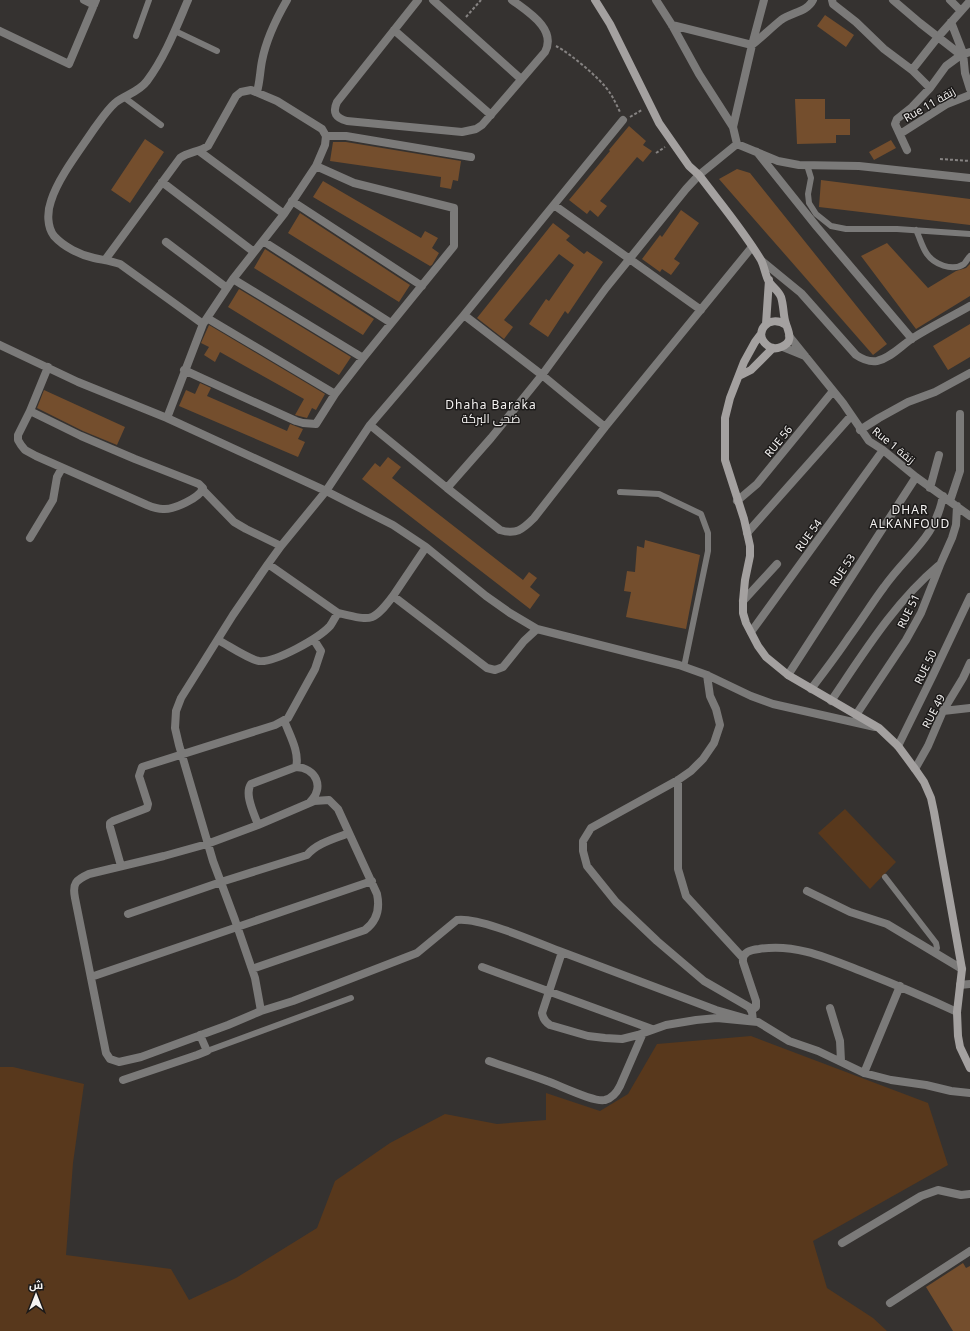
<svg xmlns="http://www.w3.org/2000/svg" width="970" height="1331" font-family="'Noto Sans',Cairo,sans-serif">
	<rect width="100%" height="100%" fill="#353230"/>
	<path fill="#58381c" d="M845 809 896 862 870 889 818 833Z
		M751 1036 928 1103 948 1165 813 1241 827 1288 873 1318 887 1331H0V1067H13L84 1084 73 1163 66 1255 171 1269 189 1300 236 1278 317 1228 335 1181 390 1143 445 1114 497 1124 546 1120V1093L600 1111 628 1094 657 1044Z"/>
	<path fill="#744e2d" d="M825 15 854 35 846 47 817 26Z
		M795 99H825V119H850V135H836V143L797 144Z
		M629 126 646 141 643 145 652 151 643 162 637 157 600 201 607 206 598 217 590 210 587 214 569 200 610 151 609 150Z
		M145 139 164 152 130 203 111 190Z
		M891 140 896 148 874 160 869 152Z
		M333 142H346L461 161 458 181 453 180 451 189 440 187 441 177 330 161Z
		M737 169 750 173 887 344 873 355 719 179Z
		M821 180 970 199V225L819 207Z
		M323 181 421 238 425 231 438 238 432 248 439 253 432 265 430 266 313 197Z
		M681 210 699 223 674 259 680 263 671 275 662 269 660 272 642 259 660 235 662 237Z
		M300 213 410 285 399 302 288 233Z
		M553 223 570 236 566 240 584 254 587 251 603 262 568 314 565 311 548 337 529 324 546 299 549 301 574 265 559 254 504 320 513 327 504 339 477 318Z
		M887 243 928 288 956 271 966 268 970 264V296L916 329 861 256Z
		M265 249 374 319 363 335 254 268Z
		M239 289 351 357 339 375 228 307Z
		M970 324V357L948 370 933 346Z
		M209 325 325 394 316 410 312 408 307 418 295 415 304 399 220 352 215 362 204 355 209 347 201 343Z
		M200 383 211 388 207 396 287 431 290 424 303 429 298 439 305 442 298 457 179 406 186 390 195 394Z
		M44 390 125 427 117 445 83 431 37 408Z
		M388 457 401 467 392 478 523 580 529 572 537 578 530 587 540 595 530 609 362 479 375 463 380 467Z
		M645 540 700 555 686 629 626 617 631 592 624 591 627 571 635 572 637 546 644 548Z
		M963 1263 966 1268 970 1266V1331H953L926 1287Z"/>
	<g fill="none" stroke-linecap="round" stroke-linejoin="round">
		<path stroke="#868382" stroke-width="2" stroke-dasharray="3 2" stroke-linecap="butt" d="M466 17 481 0
			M556 46C571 54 601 79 610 93 614 99 617 106 620 112
			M630 117 642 110
			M656 153 665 147
			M940 159 970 161"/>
		<path stroke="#7b7a79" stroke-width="6" d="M175 31 217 51
			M136 36 149 0
			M125 98 161 125
			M807 165 811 178 808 194 809 203 816 214 831 226 846 229H897L970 234
			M916 230C920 238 922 247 927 254 934 264 952 272 964 264 966 262 968 258 970 256
			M620 492 659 494 701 514 708 533V551L684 667
			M885 877 936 943 937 948 935 953
			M207 1051 351 998"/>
		<path stroke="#7b7a79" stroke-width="8" d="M84 0 94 5
			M188 0C176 28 165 57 147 81 139 92 125 95 115 103 107 110 100 121 94 129 80 150 58 178 51 201 47 212 47 227 54 236 64 247 80 255 94 258 103 260 111 261 120 264L203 324
			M418 0 337 102C332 113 336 118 347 121L462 132 476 129 482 125 545 52C557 29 528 12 512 0
			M433 0 521 79
			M656 0 672 25 699 74 733 127 737 144
			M832 0 833 4 856 22 884 49 912 70 930 88
			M893 0 920 23 961 55
			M950 0 961 11
			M951 22 963 53 965 73 970 89
			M672 25 752 45C762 37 771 28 781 20 792 12 807 12 813 0
			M394 30 491 115
			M0 31 69 64 96 0
			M912 70 938 37 970 1
			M257 92C260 81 260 71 262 61 266 40 276 19 287 0
			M733 127 752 45 764 0
			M900 134 947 104 970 95
			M326 136H346L471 157
			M907 150 895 124 897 119 912 107 930 88 946 66 961 55 970 52
			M199 151 284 214
			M757 152 817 227 912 339
			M162 182 254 252
			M292 201 422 286
			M554 205 701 310
			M263 241 391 323
			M166 242 227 288
			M105 260 180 158C188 152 199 152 208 146L236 96 241 92 251 90 277 101 322 129 326 136 325 145 316 166 284 214 233 279 203 324 167 418
			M762 261 801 293 856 355C862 359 870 362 877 361 891 358 902 345 913 338 932 326 951 317 970 306
			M233 279 363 358
			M464 315 542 375 605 427
			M207 318 335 394
			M789 336 843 403 869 441 883 450 916 477 970 516
			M0 345 78 382 167 418 326 491 393 525 426 547 486 596 510 613 537 629 679 665 707 675 751 696 773 704 875 727
			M783 347 805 356
			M184 370 296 421 303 423 316 424 335 394 363 358 454 246V208L354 183 316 166
			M30 411 81 436 135 459 199 484 203 488C200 498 173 510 163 509 157 509 152 507 147 505L36 456 25 450 21 445 18 440V435L30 411 48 367
			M370 425 447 488 491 438 542 375 606 288 686 189 699 175 737 144 778 161 799 165 859 166 970 178
			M860 430 879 418 908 402 935 392 970 373
			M447 488 500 530C516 535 522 530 534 518L605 427 752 247
			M930 488 939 455
			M203 490 234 522 246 529 281 546
			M737 501 757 484 833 391
			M950 501 960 471V414
			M747 533 851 416
			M30 538 53 500 57 477 62 468
			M268 564 338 613
			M393 596 426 547
			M743 601 777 564
			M751 632 883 450
			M218 640C228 645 248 659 259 661 275 663 319 638 330 626 333 622 335 617 338 613 371 620 372 624 393 596L487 668 495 670 503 667 524 641 537 629
			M707 675 710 696 716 709 720 725 714 743 703 759 691 771 678 780 591 828 583 841V851L587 866 616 902 657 941 704 981 749 1007 752 1012 753 1021
			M788 675 916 477
			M811 689C824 672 837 655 849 637 861 621 872 603 884 587 908 553 935 539 943 496
			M831 701C863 654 894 603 938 566
			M943 711 970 708
			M856 715 906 640 921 613 940 565 952 538 956 525 957 506
			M898 746 933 675 970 597
			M296 767C316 768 325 787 310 802
			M915 769 928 746 943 711 963 678 970 663
			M678 780V869L686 896 743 958
			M258 825C254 813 244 794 251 784L296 767C300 752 289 734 284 720
			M121 866 110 827V823L113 821 147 808 148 804 139 776 142 767 275 725 288 718 315 669 321 651 314 640
			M807 891 850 912 887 924 962 969
			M128 914 221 882 307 855C317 843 334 839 349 833
			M482 967 652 1029
			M252 969 365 930C377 921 380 908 377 894L338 809 329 800 314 801 258 825 207 844 164 856 89 874C76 880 72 883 75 898L106 1053 110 1059 119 1062 141 1057 228 1025 261 1011 255 978 235 920 213 861 179 745 175 728 176 711 181 698 233 615 268 564 281 546 326 491 370 425 464 315 623 120
			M91 977 372 881
			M960 985 970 984
			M830 1008 840 1041 841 1061
			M752 1010 756 1007V1001L743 962C742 952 750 950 759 949 795 943 828 958 861 971 894 984 925 997 957 1012
			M261 1011 293 1001 417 953 457 920C480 917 538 943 562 952
			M758 1022 716 1010 562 952 542 1013C543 1019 545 1022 550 1025L588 1036 605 1038 622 1039 638 1035 666 1025 696 1020 717 1018 758 1022 789 1041 818 1051 864 1073 891 1080 926 1085 951 1091 970 1093
			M489 1061C509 1068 528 1074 547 1081 559 1085 595 1103 605 1100 613 1098 617 1092 620 1086L643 1033
			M864 1073 900 986
			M123 1080 197 1055 207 1051 200 1035
			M842 1243 921 1196 938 1190 961 1195 970 1194
			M890 1303 970 1251"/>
		<path stroke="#a4a1a0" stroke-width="8" d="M595 0 610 24 659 123 689 166 699 175C720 203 743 230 761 260 764 266 765 273 768 280 771 286 778 290 781 297 784 306 783 316 786 324 789 333 794 342 781 347 776 349 771 349 767 345 752 333 769 313 786 325
			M766 324 769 280
			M761 334 755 342 744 362 730 398 725 418V460L744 519 750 546V556L745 580 743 601V613L746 623 758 646 766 657 788 675 879 728 898 746 915 769 924 782 931 798 934 812 962 969 957 1012 958 1036 960 1047 970 1068
			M739 376 751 370 773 348"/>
	</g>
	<g text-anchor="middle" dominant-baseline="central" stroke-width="3" stroke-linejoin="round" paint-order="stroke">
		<g font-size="11" fill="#f5f3f2" stroke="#1c1a19">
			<text transform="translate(929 104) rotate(-30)">Rue 11 زنقة</text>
			<text transform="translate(778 441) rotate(-51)">RUE 56</text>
			<text transform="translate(894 445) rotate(39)">Rue 1 زنقة</text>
			<text transform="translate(808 535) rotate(-54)">RUE 54</text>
			<text transform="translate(842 570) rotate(-57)">RUE 53</text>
			<text transform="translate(908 611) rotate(-64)">RUE 51</text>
			<text transform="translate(925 667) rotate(-64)">RUE 50</text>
			<text transform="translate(933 711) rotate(-63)">RUE 49</text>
		</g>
		<g font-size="12" letter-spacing="1" fill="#f5f3f2" stroke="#1c1a19">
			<text x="491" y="404">Dhaha Baraka<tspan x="491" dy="14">ضحى البركة</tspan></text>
			<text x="910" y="509">DHAR<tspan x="910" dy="14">ALKANFOUD</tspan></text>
		</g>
	</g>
	<g transform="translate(36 1295)" stroke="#1c1a19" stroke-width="3" paint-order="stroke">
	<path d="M0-3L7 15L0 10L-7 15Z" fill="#f5f3f2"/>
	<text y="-6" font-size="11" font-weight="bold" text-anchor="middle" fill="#f5f3f2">ش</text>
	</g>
</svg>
